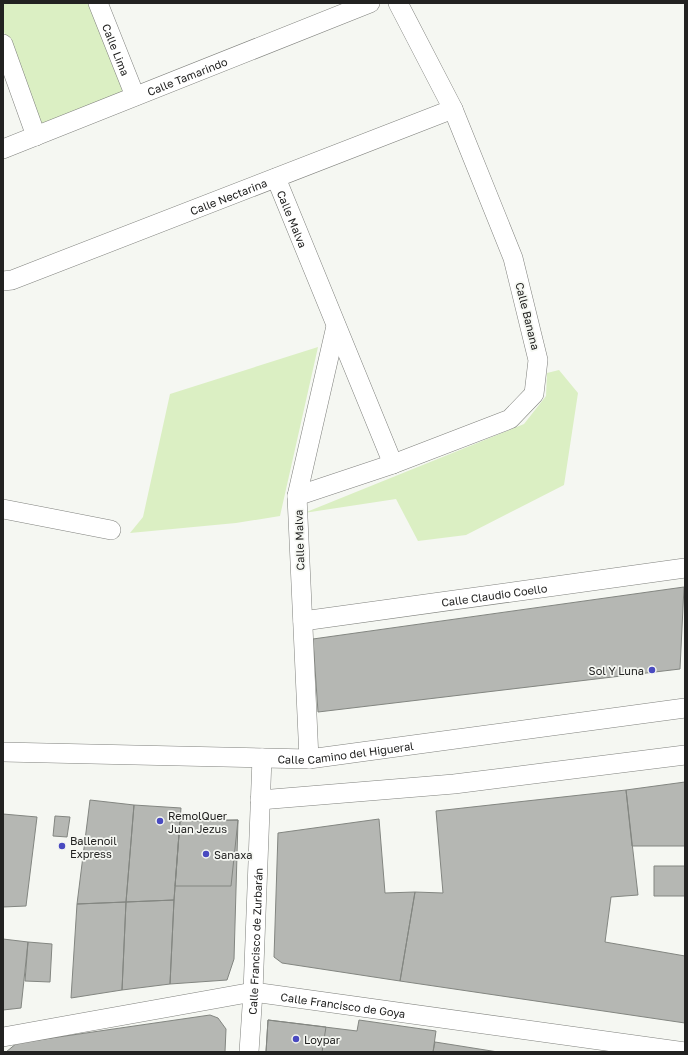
<svg xmlns="http://www.w3.org/2000/svg" width="688" height="1055" font-family="'Golos Text',sans-serif">
	<rect width="100%" height="100%" fill="#f5f7f2"/>
	<path fill="#dbefc3" d="M3 3H92L129 94 39 128 3 29Z
		M318 347 280 516 236 523 130 533 143 517 170 394Z
		M559 370 578 393 564 485 466 535 418 541 396 499 304 513 524 424 546 396 547 373Z"/>
	<path fill="#b5b7b3" stroke="#838681" d="M684 587 680 669 318 712 313 639Z
		M685 782V846H632L626 790Z
		M626 790 638 895 611 897 605 942 685 956V1023L400 981 415 892 443 893 436 811Z
		M90 800 134 805 126 902 77 904Z
		M134 805 181 808 174 900 126 902Z
		M3 814 37 817 26 906 3 907Z
		M55 816 70 817 67 837 53 836Z
		M379 819 385 893 415 892 400 981 282 963 274 957 278 833Z
		M238 820 234 959 227 980 170 984 174 900 180 821Z
		M238 820 231 886H175L180 821Z
		M654 866H685V896H654Z
		M174 900 170 984 122 990 126 902Z
		M126 902 122 990 71 998 77 904Z
		M3 939 28 942 21 1008 3 1010Z
		M28 942 52 944 50 982 25 981Z
		M210 1015 218 1018 226 1029 225 1052H6L17 1043Z
		M268 1020 357 1031 359 1020 436 1031 433 1052H266Z
		M268 1020 326 1027 322 1052H266Z
		M435 1042 498 1052H433Z"/>
	<g fill="none" stroke-linecap="round" stroke-linejoin="round">
		<defs>
			<g id="minor">
				<path id="s1" d="M98 3 135 96"/>
				<path d="M3 44 36 136"/>
				<path id="s2" d="M3 149 370 3"/>
				<path id="s3" d="M276 178 393 464"/>
				<path id="s4" d="M3 281 12 280 453 109"/>
				<path d="M297 496 393 464 510 419 534 394 538 360 513 258 453 109 398 3"/>
				<path d="M3 509 111 530"/>
				<path id="s5" d="M303 621 685 568"/>
				<path id="s6" d="M3 752 309 759 685 708"/>
				<path d="M309 759 297 496 336 326"/>
				<path d="M260 800 454 784 685 755"/>
				<path id="s7" d="M3 1037 253 992 685 1052"/>
				<path id="s8" d="M249 1052 253 992 262 758"/>
			</g>
		</defs>
		<use href="#minor" stroke="#80827e" stroke-width="20"/>
		<use href="#minor" stroke="#fff" stroke-width="19"/>
	</g>
	<g fill="#494ac0" stroke="#f5f7f2" stroke-width="1.5">
		<circle cx="652" cy="670" r="4"/>
		<circle cx="160" cy="821" r="4"/>
		<circle cx="62" cy="846" r="4"/>
		<circle cx="206" cy="854" r="4"/>
		<circle cx="296" cy="1039" r="4"/>
	</g>
	<g text-anchor="middle" dominant-baseline="central" stroke-width="3.5" stroke-linejoin="round" paint-order="stroke">
		<g font-size="11" fill="#222221" stroke="#f5f7f2">
			<text stroke="none"><textPath href="#s1" startOffset="50">Calle Lima</textPath></text>
			<text stroke="none"><textPath href="#s2" startOffset="198">Calle Tamarindo</textPath></text>
			<text stroke="none"><textPath href="#s4" startOffset="241">Calle Nectarina</textPath></text>
			<text stroke="none"><textPath href="#s3" startOffset="44">Calle Malva</textPath></text>
			<text transform="translate(528 316) rotate(76)">Calle Banana</text>
			<text transform="translate(299 540) rotate(-92)">Calle Malva</text>
			<text stroke="none"><textPath href="#s5" startOffset="193">Calle Claudio Coello</textPath></text>
			<text stroke="none"><textPath href="#s6" startOffset="343">Calle Camino del Higueral</textPath></text>
			<text stroke="none"><textPath href="#s8" startOffset="111">Calle Francisco de Zurbarán</textPath></text>
			<text stroke="none"><textPath href="#s7" startOffset="345">Calle Francisco de Goya</textPath></text>
		</g>
		<g font-size="11" fill="#222221" stroke="#f5f7f2" text-anchor="start">
			<text x="644" y="670" text-anchor="end">Sol Y Luna</text>
			<text x="168" y="815">RemolQuer<tspan x="168" dy="13">Juan Jezus</tspan></text>
			<text x="70" y="840">Ballenoil<tspan x="70" dy="13">Express</tspan></text>
			<text x="214" y="854">Sanaxa</text>
			<text x="304" y="1039">Loypar</text>
		</g>
	</g>
	<rect width="688" height="1055" fill="none" stroke="#222221" stroke-width="8"/>
</svg>
